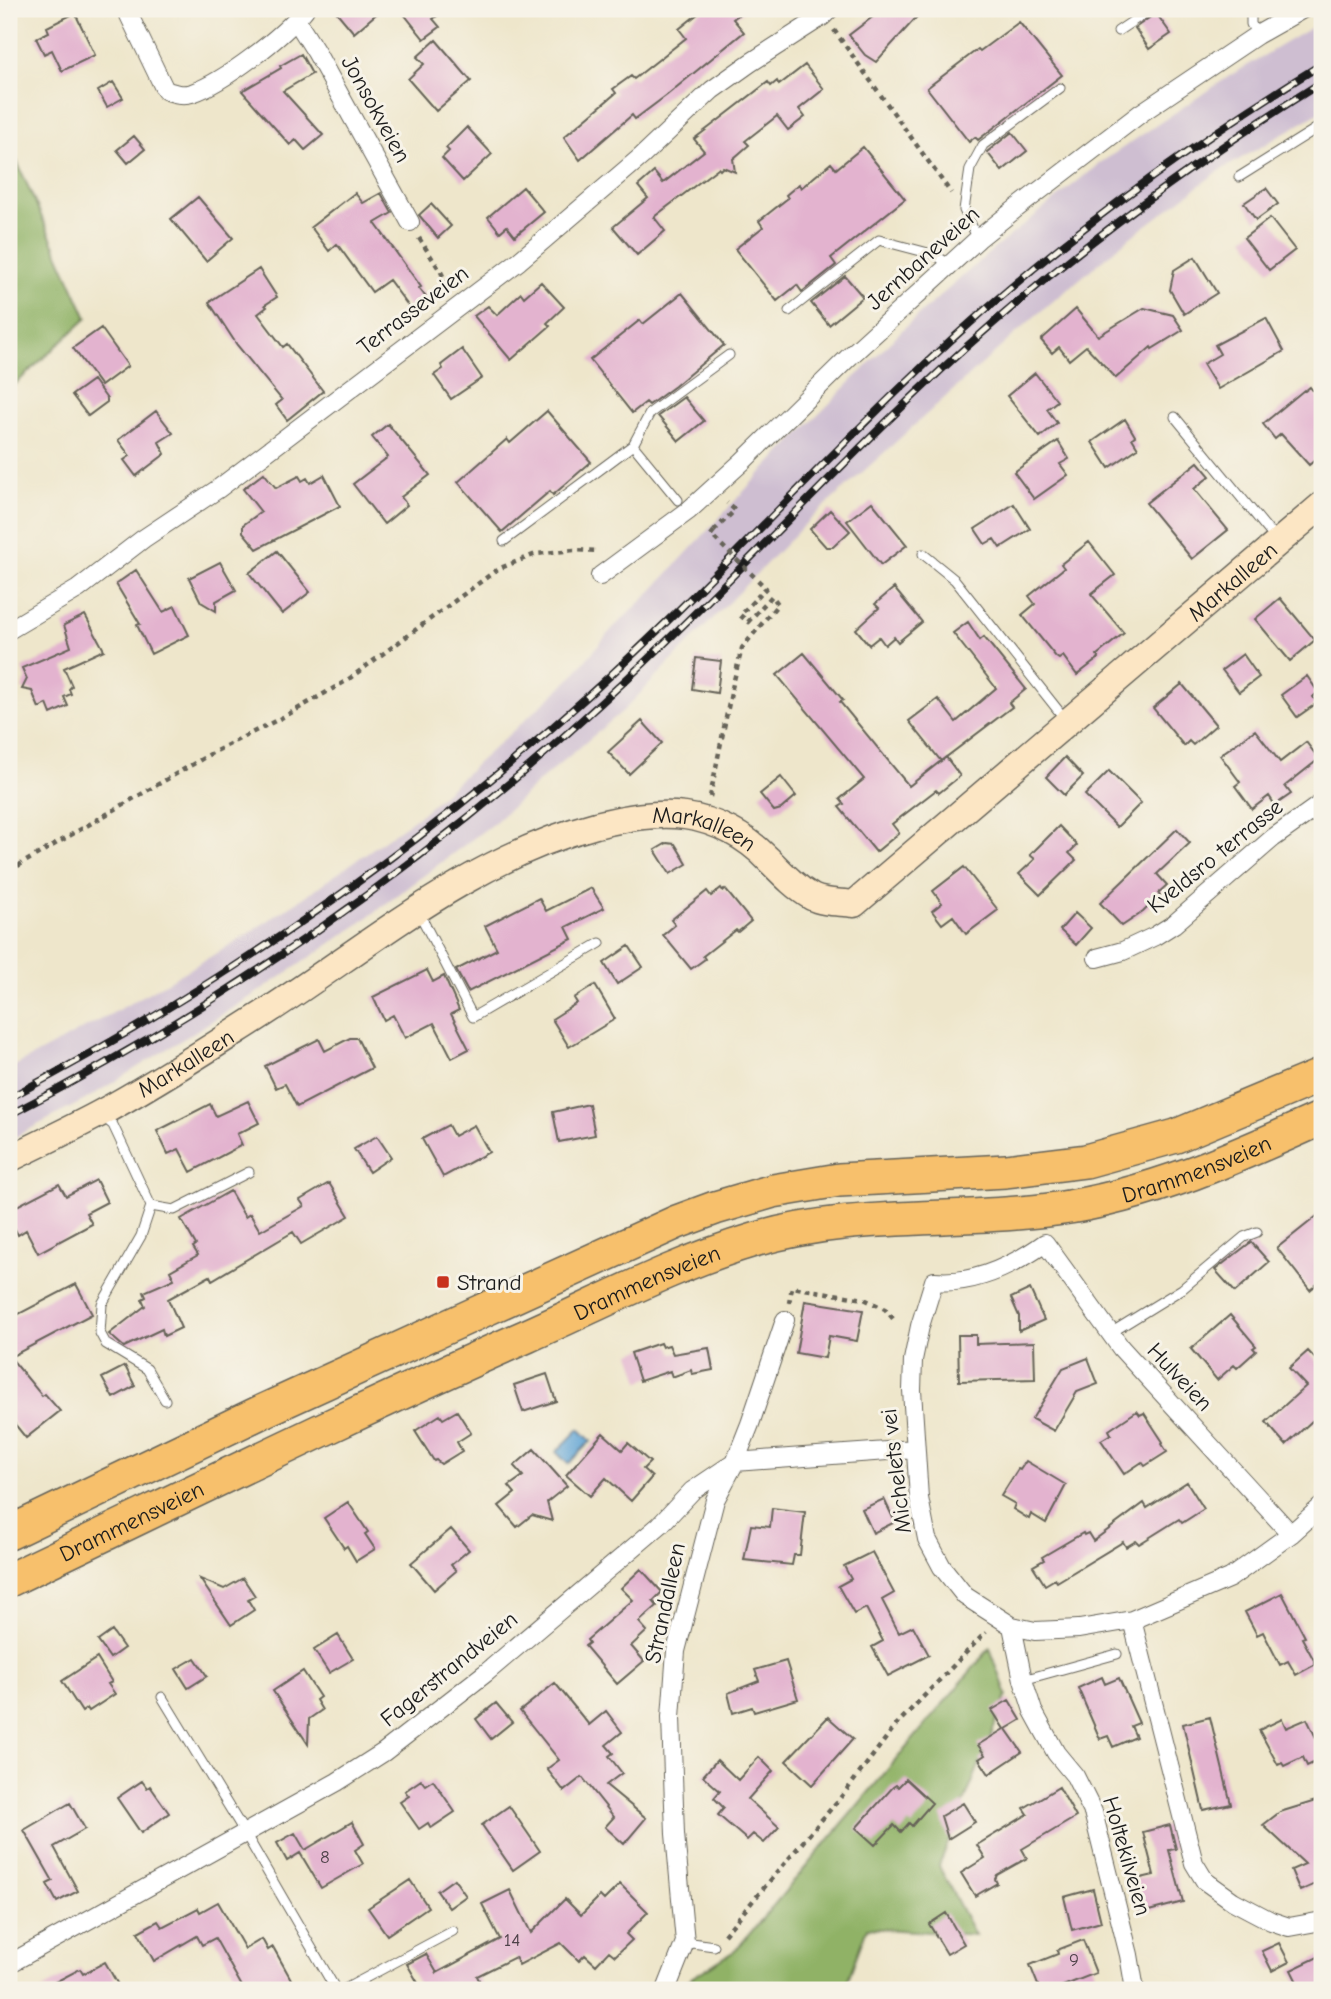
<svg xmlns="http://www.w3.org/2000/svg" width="1331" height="1999" font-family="'Comic Neue',sans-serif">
	<rect width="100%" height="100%" fill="#f7f3e8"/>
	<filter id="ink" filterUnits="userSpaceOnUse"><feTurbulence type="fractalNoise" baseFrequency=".0143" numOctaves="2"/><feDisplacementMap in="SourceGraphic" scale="14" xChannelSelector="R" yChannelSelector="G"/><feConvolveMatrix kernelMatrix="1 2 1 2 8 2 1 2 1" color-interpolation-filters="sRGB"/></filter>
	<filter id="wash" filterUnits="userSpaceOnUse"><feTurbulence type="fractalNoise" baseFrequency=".00686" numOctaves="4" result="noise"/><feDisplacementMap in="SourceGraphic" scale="28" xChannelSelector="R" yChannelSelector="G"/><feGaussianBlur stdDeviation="1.57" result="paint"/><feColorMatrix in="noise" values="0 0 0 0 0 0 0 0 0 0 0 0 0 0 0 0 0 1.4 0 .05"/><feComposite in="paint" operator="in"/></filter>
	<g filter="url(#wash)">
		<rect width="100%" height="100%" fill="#eee6cb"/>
		<path fill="#cebed1" d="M1322 21V111L1216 173 1128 239 1034 317 803 526 624 710 542 779 495 822 355 927 263 989 85 1100 9 1140V1069L122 1008 229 946 303 898 420 815 569 680 613 628 648 595 757 477 904 328 989 253 1100 163 1228 77Z"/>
		<path fill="#90b266" stroke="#566741" stroke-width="2" d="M9 144 87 318 9 390Z
			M990 1648 1007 1695 939 1866 975 1935 867 1928 844 1990H672L736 1950Z"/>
		<path fill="#60a4d5" stroke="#3e6078" stroke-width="2" d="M579 1429 591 1441 568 1464 556 1452Z"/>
		<g id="blocks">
			<path fill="#e3b3cf" d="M334 9H382L354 33Z
				M400 9H446L433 19 440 27 424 39Z
				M704 9H746L733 19 744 32 667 95 635 119 632 115 580 160 564 137 616 93 613 89 631 76 634 79 686 38 679 29Z
				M883 9H924L876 62 865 55 849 35Z
				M75 13 95 55 62 71 52 50 44 54 36 38 49 32 47 27Z
				M1156 13 1171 34 1149 49 1135 28Z
				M1019 22 1062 75 978 140 975 137 969 142 927 88 978 49 980 51Z
				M436 40 471 81 436 111 408 79 424 64 417 57Z
				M301 54 312 74 283 91 323 135 305 150 296 140 290 145 242 91 281 68 280 66Z
				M805 65 824 89 799 109 805 117 788 130 777 116 745 141 749 145 733 159 735 172 723 167 720 170 718 168 654 217 665 231 637 255 613 227 648 198 638 186 654 172 663 183 704 151 694 139 711 126 768 82 771 86 777 81 779 85Z
				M113 82 123 98 107 107 98 91Z
				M467 127 492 154 463 181 442 158 449 151 446 148Z
				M1012 132 1027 151 1002 171 987 152Z
				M134 136 145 149 128 163 117 150Z
				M863 147 905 199 831 258 836 265 802 292 797 285 777 301 735 249 763 227 759 221 788 198 786 195 799 184 801 188 831 163 836 169Z
				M523 187 544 212 515 236 507 226 500 232 488 217Z
				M1266 188 1278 204 1256 220 1244 203Z
				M355 193 363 203 381 193 392 213 375 223 421 287 419 288 431 304 415 315 389 280 372 292 337 244 329 251 311 227Z
				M198 197 233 238 206 261 171 219Z
				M431 204 451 226 438 238 419 215Z
				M1270 218 1295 250 1269 270 1244 238Z
				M1195 257 1217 293 1184 314 1170 290 1174 270Z
				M259 269 277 297 265 305 267 307 258 314 283 347 287 344 323 391 287 420 276 405 282 400 237 345 209 302Z
				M845 276 863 297 829 325 811 303Z
				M541 282 564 307 547 323 550 326 511 360 474 316 488 306 497 315 521 293 524 297Z
				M682 293 724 345 675 386 649 405 646 402 632 413 590 360 640 320 643 324Z
				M1144 308 1173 315 1183 330 1152 349 1151 347 1116 378 1086 346 1069 360 1059 347 1052 353 1041 340 1076 309 1098 336Z
				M1266 318 1284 351 1218 389 1203 364 1220 354 1215 345Z
				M101 328 128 366 101 386 73 348Z
				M462 349 482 378 451 399 434 375 443 369 441 365Z
				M1035 373 1057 401 1047 409 1057 423 1040 437 1007 396Z
				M93 380 107 399V402L88 416 72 395Z
				M1310 387 1322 402V454L1309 465 1281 434 1275 439 1263 424 1304 390 1305 391Z
				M684 397 704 421 679 441 658 416Z
				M156 411 173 433 159 442 165 454 136 476 124 460 130 456 118 440Z
				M547 411 591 462 553 495 550 491 502 532 458 482 507 439 510 443Z
				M1125 419 1135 436 1132 438 1138 448 1109 468 1092 442Z
				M388 424 430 475 401 497 407 505 384 524 353 484 388 457 372 437Z
				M1058 441 1069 459 1060 464 1068 475 1034 499 1014 472Z
				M1198 462 1210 476 1194 489 1228 530 1192 559 1146 503Z
				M264 473 276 488 299 476 302 481 307 478 310 483 324 475 340 506 257 549 243 532V525L261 512 243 489Z
				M872 502 907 545 881 565 847 521Z
				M1014 504 1030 529 1000 548 994 539 985 544 975 529Z
				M830 510 850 531 833 547H826L810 529Z
				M1089 542 1115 575 1091 594 1124 633 1097 655 1099 658 1077 675 1063 656 1059 659 1056 657 1022 615 1035 604 1029 596 1064 568 1061 564Z
				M277 551 310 592 282 614 249 573Z
				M220 562 236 590 216 601V611L201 602 189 578Z
				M136 570 163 612 175 606 189 635 151 654 137 625 140 624 116 584Z
				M894 588 922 622 898 642 894 637 885 645 879 637 869 645 856 629 879 608 875 604Z
				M1280 598 1315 640 1290 661 1255 619Z
				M85 615 104 650 64 668 72 686 69 689 71 694 64 697 68 706 51 714 47 704 39 708 32 691 22 689 27 679 22 668 71 647 64 625Z
				M968 622 980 640 984 637 1026 689 1009 703 1012 707 941 761 909 721 938 699 956 722 996 688 953 633Z
				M804 653 843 700 840 702 909 786 946 757 960 776 939 793 936 790 892 824 899 833 876 852 839 807 844 804 840 799 864 779 777 675Z
				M1243 654 1259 677 1239 692 1222 670Z
				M696 658 721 661 717 693 692 689Z
				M1307 676 1318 692 1313 697 1317 703 1297 717 1281 695Z
				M1182 684 1216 725 1193 745 1189 741 1184 746 1153 708Z
				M642 721 662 743 629 774 608 752Z
				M1255 730 1280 762 1306 742 1319 759 1285 786 1291 794 1275 805 1269 796 1252 809 1235 786 1240 782 1220 755Z
				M1065 757 1083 776 1064 795 1046 777Z
				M1109 771 1141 803 1117 827 1085 795Z
				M781 777 796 796 781 809 774 811 760 794Z
				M1059 826 1077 845 1069 853 1076 860 1040 895 1019 874 1035 859 1030 855Z
				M1177 829 1190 843 1157 874 1167 885 1158 893 1160 895 1143 912 1122 926 1100 903Z
				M667 843 675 844 687 864 670 874 655 850Z
				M964 867 998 910 966 934 953 916 942 924 932 911 942 903 933 891Z
				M591 888 604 908 566 927 572 939 468 992 456 970 497 949 485 926 539 898 546 911Z
				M721 888 723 891 725 889 751 921 738 932 736 930 703 956 705 959 691 969 663 935 675 925 671 920 707 891 711 896Z
				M1075 913 1091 928 1076 945 1060 930Z
				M629 946 643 967 617 984 604 963Z
				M427 970 433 982 444 976 459 1010 451 1014 469 1049 452 1058 434 1023 405 1038 393 1015 384 1020 373 997Z
				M595 985 615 1019 569 1047 552 1019 577 1003 574 998Z
				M350 1038H357L372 1068 297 1107 285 1084 276 1088 265 1066 319 1039 325 1051Z
				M248 1101 259 1123 237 1134 242 1145 191 1172 179 1149 168 1154 157 1131 210 1104 216 1116Z
				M589 1104 595 1135 559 1142 553 1112Z
				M448 1125 454 1136 474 1125 489 1152 443 1177 422 1139Z
				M377 1136 391 1157 369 1172 354 1149Z
				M96 1180 107 1202 86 1213 92 1224 38 1253 26 1230 18 1235 9 1218V1210L59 1184 66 1196Z
				M329 1183 349 1216 301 1244 293 1232 212 1280 210 1276 168 1299 181 1328 164 1336 162 1329 124 1347 109 1334 145 1306 142 1299 146 1297 144 1292 174 1279 170 1271 198 1255 193 1247 196 1245 181 1219 230 1191 245 1217 250 1214 260 1231 304 1206 300 1200Z
				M1322 1212V1280L1310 1290 1277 1248Z
				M1251 1242 1269 1262 1235 1292 1215 1270Z
				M76 1284 92 1314 10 1357 42 1396 45 1394 60 1411 26 1438 9 1417V1319Z
				M1030 1289 1044 1320 1019 1331V1316L1011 1298Z
				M805 1301 863 1310 857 1341 829 1336 825 1358 796 1353Z
				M1230 1315 1256 1346 1253 1348 1256 1351 1237 1368 1234 1365 1217 1380 1191 1349Z
				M958 1335H976V1344L1034 1342 1035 1379 959 1381Z
				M660 1343 662 1347 669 1345 673 1354 709 1348 713 1370 692 1374 691 1370 672 1377 670 1371 640 1381 631 1353Z
				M1308 1351 1322 1366V1431L1312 1421 1286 1445 1266 1422 1306 1386 1289 1368Z
				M1088 1358 1098 1384 1077 1392 1054 1431 1032 1419 1063 1368Z
				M125 1366 135 1386 113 1398 102 1378Z
				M547 1374 556 1401 523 1412 514 1385Z
				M457 1411 471 1433 457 1442 462 1451 441 1464 436 1460 434 1461 415 1431 440 1415 443 1419Z
				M1137 1411 1140 1415 1144 1413 1163 1442 1162 1444 1167 1452 1145 1466 1142 1462 1124 1474 1101 1440 1111 1434 1109 1430Z
				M603 1433 622 1450 628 1443 650 1462 643 1469 652 1477 631 1501 606 1478 590 1496 566 1475Z
				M534 1449 567 1486 547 1502 552 1521 532 1515 517 1527 499 1506 515 1493 509 1486 523 1476 514 1466Z
				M1026 1461 1066 1485 1046 1523 1031 1514 1029 1519 1013 1509 1015 1504 1001 1496 1018 1469 1020 1470Z
				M1187 1482 1204 1509 1182 1523 1179 1519 1139 1544 1136 1541 1126 1547 1123 1542 1057 1582 1055 1579 1045 1585 1033 1566 1044 1560 1042 1557 1083 1533 1084 1535 1088 1533 1093 1541 1144 1503 1147 1508Z
				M884 1499 895 1522 873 1533 862 1509Z
				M348 1502 368 1532 365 1534 375 1549 356 1561 347 1546 344 1548 324 1518Z
				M772 1508 805 1512 800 1555H794L792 1565 744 1560 751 1525 770 1527Z
				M451 1529 469 1550 451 1565 456 1571 434 1590 411 1563Z
				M872 1552 894 1593 882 1600 899 1633 913 1626 929 1655 888 1676 872 1647 883 1641 866 1608 854 1614 838 1586 851 1579 844 1566Z
				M641 1569 662 1592 653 1601 657 1606 639 1622 647 1631 631 1646 644 1661 617 1684 585 1646 589 1643 587 1640 633 1600 621 1588Z
				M243 1578 255 1596 248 1600 254 1610 231 1625 200 1579 224 1589Z
				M1282 1593 1305 1637 1302 1638 1316 1664 1296 1675 1288 1661 1280 1665 1263 1632 1257 1635 1245 1612Z
				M112 1631 124 1648 110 1658 98 1641Z
				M338 1635 353 1659 329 1673 314 1650Z
				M97 1658 112 1682 108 1684 115 1694 89 1711 87 1708 82 1712 62 1681Z
				M195 1658 207 1676 188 1688 176 1669Z
				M786 1661 798 1699 754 1712 752 1707 733 1713 728 1693 759 1681 755 1670Z
				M303 1671 320 1697 316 1700 322 1710 309 1719 308 1744 273 1691Z
				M1102 1677 1105 1684 1119 1678 1139 1723 1131 1726 1136 1737 1113 1747 1108 1736 1100 1739 1078 1688Z
				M555 1683 589 1725 606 1711 622 1732 606 1745 613 1753 609 1756 622 1773 606 1785 646 1818 624 1844 605 1827 614 1817 582 1777 564 1791 547 1769 559 1760 520 1711Z
				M1009 1700 1021 1720 1006 1729 1022 1752 989 1774 979 1759 985 1755 978 1745 1004 1729 992 1710Z
				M496 1703 512 1722 491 1739 476 1719Z
				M828 1717 853 1739 812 1785 786 1761Z
				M1210 1717 1231 1804 1203 1810 1183 1724Z
				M1282 1719 1286 1728 1307 1719 1322 1750V1759L1307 1766 1303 1757 1284 1766 1282 1763 1278 1765 1259 1730Z
				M759 1757 773 1771 748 1799 779 1827 764 1843 753 1834 747 1840 718 1815 724 1808 714 1798 720 1791 703 1776 717 1760 738 1780Z
				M906 1779 932 1803 912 1826 909 1823 901 1832 894 1825 875 1845 856 1828 893 1787 896 1785 898 1787Z
				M421 1780 425 1785 433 1780 455 1812 431 1828 428 1823 419 1829 400 1802 409 1796 405 1791Z
				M142 1781 147 1788 150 1786 169 1813 141 1833 117 1798Z
				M1059 1787 1076 1817 1022 1849 1027 1858 997 1875 995 1879 997 1883 975 1896 961 1873 985 1858 977 1845 1028 1814 1024 1808Z
				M1322 1799V1881L1300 1891 1291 1870 1305 1864 1263 1825 1280 1812Z
				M70 1803 85 1829 54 1847 78 1891 57 1902 47 1884 53 1881 24 1830Z
				M963 1803 975 1822 948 1839 941 1816Z
				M509 1806 540 1851 513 1870 482 1825Z
				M352 1822 364 1844 355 1850 363 1864 321 1888 300 1853 287 1861 277 1843 295 1833 305 1850Z
				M1170 1825 1176 1849 1169 1850 1183 1902 1141 1913 1132 1880 1154 1875 1143 1832Z
				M454 1879 466 1896 449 1908 437 1891Z
				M410 1880 428 1907 387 1935 368 1908Z
				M620 1884 648 1912 626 1934 632 1940 615 1956 609 1951 596 1965 585 1955 579 1961 561 1943 519 1965 515 1957 477 1976 484 1990H404L418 1983 407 1964 426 1954 437 1973 500 1939 482 1904 510 1890 531 1933 565 1899 581 1915 600 1896 604 1900Z
				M1093 1889 1101 1922 1072 1930 1064 1897Z
				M218 1902 245 1949 262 1939 268 1950 273 1947 297 1990H244L215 1938 202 1945 197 1936 154 1961 138 1932 158 1921 162 1927 198 1908 200 1912Z
				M946 1913 964 1944 947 1954 929 1924Z
				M1083 1940 1096 1973 1053 1990H1040L1030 1965 1058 1954 1057 1950Z
				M1279 1943 1289 1962 1272 1971 1262 1951Z
				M1322 1955V1990H1301L1291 1970Z
				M105 1962 121 1990H40L80 1969 83 1974Z"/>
		</g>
	</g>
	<g filter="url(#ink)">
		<use href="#blocks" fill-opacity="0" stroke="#666359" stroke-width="2"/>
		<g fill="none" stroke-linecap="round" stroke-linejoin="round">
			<defs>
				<path id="lane" d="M1251 9V24L1257 35
					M1118 31 1151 9
					M1239 177 1322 125
					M978 239 964 210 970 169 983 145 1060 88
					M789 311 879 240 936 255 949 265
					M1175 417 1277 541
					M678 500 633 445 650 413 729 355
					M504 541 633 445
					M923 554 955 580 1065 719
					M419 913 473 1017 600 943
					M101 1115 113 1125 151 1206 141 1236 102 1304 100 1333 106 1344 147 1369 165 1400
					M151 1206 174 1210 249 1172
					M1109 1334 1182 1289 1244 1237 1257 1232
					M1023 1680 1117 1654
					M162 1697 245 1833 336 1990
					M685 1942 714 1946
					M343 1990 453 1931"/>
				<path id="street" d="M126 9 165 90C174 93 182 96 192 93 224 82 284 36 305 9
					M296 20 316 52 410 222
					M600 576 688 511 742 462 848 358 978 239 1013 211 1141 113 1257 35 1303 9
					M9 630 78 589 143 539 218 489 519 261 642 156 712 90 750 63 823 16 830 9
					M1097 958 1123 951 1155 936 1174 924 1273 838 1322 803
					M1291 1534 1121 1348 1045 1243C1014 1265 974 1285 934 1281L920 1326 913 1360 912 1390 919 1498 927 1539 942 1567 965 1596 1012 1626 1035 1631 1079 1629 1132 1620 1230 1578 1291 1534 1322 1506
					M1132 1620 1194 1863 1205 1881 1233 1901 1271 1921 1289 1927 1322 1921
					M1012 1626 1023 1680 1033 1711 1056 1753 1075 1776 1093 1812 1129 1955 1135 1990
					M9 1964 337 1782 384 1752 487 1672 660 1525 692 1491 735 1462 915 1449
					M666 1990 685 1942 675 1834 671 1717 676 1651 715 1500 735 1462 750 1424 785 1320"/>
				<g id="secondary">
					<path id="s1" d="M9 1159C39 1144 69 1130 99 1114 153 1085 205 1051 257 1018 367 948 468 859 596 825 625 818 655 812 685 816 716 820 747 837 768 859 782 873 795 887 812 897 823 903 841 902 854 904L1322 505"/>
				</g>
				<g id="highway">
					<path d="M9 1533 263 1411 486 1309 677 1222 715 1208 773 1191 839 1180 1006 1171 1086 1161 1176 1136 1322 1075"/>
					<path id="s2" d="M9 1580C181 1498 352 1413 527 1336 601 1303 676 1263 754 1240 854 1210 954 1223 1056 1209 1150 1196 1236 1157 1322 1118"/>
				</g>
			</defs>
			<use href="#lane" stroke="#666359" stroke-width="11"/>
			<use href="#street" stroke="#666359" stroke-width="20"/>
			<use href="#secondary" stroke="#666359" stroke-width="29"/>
			<use href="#highway" stroke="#666359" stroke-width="36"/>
			<path stroke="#666359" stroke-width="4.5" stroke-dasharray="5 5" stroke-linecap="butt" d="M834 30 951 193
				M419 238 441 272 450 290
				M714 531 735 510 727 503
				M710 797 732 688 742 648 778 604 772 596 748 622 740 615 763 591
				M9 871 212 753 287 715 346 681 498 569 536 554 574 550 599 551
				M789 1303 792 1287 864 1299 885 1309 895 1321
				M724 1935 846 1791 896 1725 986 1632"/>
			<use href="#lane" stroke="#fff" stroke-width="9"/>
			<use href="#street" stroke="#fff" stroke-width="18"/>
			<use href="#secondary" stroke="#fce6c4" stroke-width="26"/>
			<use href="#highway" stroke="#f7c06c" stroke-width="33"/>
			<defs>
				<path id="rail" d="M9 1098C218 988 414 853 589 695 714 582 826 455 950 341 1065 236 1190 145 1322 64
					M9 1115C223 1006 425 865 602 702 727 588 839 462 964 349 1075 249 1195 161 1322 82"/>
			</defs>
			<use href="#rail" stroke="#1c1c1c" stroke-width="8"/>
			<use href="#rail" stroke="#f7f3e8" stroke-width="5" stroke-dasharray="16" stroke-linecap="butt"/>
			<path stroke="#666359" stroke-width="4.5" stroke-dasharray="5 5" stroke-linecap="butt" d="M714 531 711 535 766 588 763 591"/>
		</g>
	</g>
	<rect fill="#c8321e" stroke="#f7f3e8" stroke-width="2.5" x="436" y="1275" width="14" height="14" rx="3.5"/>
	<g text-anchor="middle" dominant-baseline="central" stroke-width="6" stroke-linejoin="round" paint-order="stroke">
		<g font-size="19" fill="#4e4249">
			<text x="325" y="1857">8</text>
			<text x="512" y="1940">14</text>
			<text x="1074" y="1960">9</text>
		</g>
		<g font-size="23" fill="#1c1c1c" stroke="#f7f3e8">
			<text transform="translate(376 109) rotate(61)">Jonsokveien</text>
			<text transform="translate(923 258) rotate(-42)">Jernbaneveien</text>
			<text transform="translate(413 310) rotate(-37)">Terrasseveien</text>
			<text stroke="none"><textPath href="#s1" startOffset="1461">Markalleen</textPath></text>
			<text stroke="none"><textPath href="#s1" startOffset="789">Markalleen</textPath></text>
			<text transform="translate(1215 856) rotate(-39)">Kveldsro terrasse</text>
			<text stroke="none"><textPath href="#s1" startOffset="201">Markalleen</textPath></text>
			<text stroke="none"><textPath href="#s2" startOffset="1270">Drammensveien</textPath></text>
			<text stroke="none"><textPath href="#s2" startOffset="704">Drammensveien</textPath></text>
			<text transform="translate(1180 1377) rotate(47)">Hulveien</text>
			<text transform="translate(896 1471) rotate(-97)">Michelets vei</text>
			<text stroke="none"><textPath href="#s2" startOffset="136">Drammensveien</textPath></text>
			<text transform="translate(665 1603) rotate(-78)">Strandalleen</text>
			<text transform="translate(449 1669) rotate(-39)">Fagerstrandveien</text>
			<text transform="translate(1127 1856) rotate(74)">Holtekilveien</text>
		</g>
		<g font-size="23" fill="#1c1c1c" stroke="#f7f3e8" text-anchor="start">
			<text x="457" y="1282">Strand</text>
		</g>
	</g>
	<rect width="1331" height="1999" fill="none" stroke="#f7f3e8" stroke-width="35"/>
</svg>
